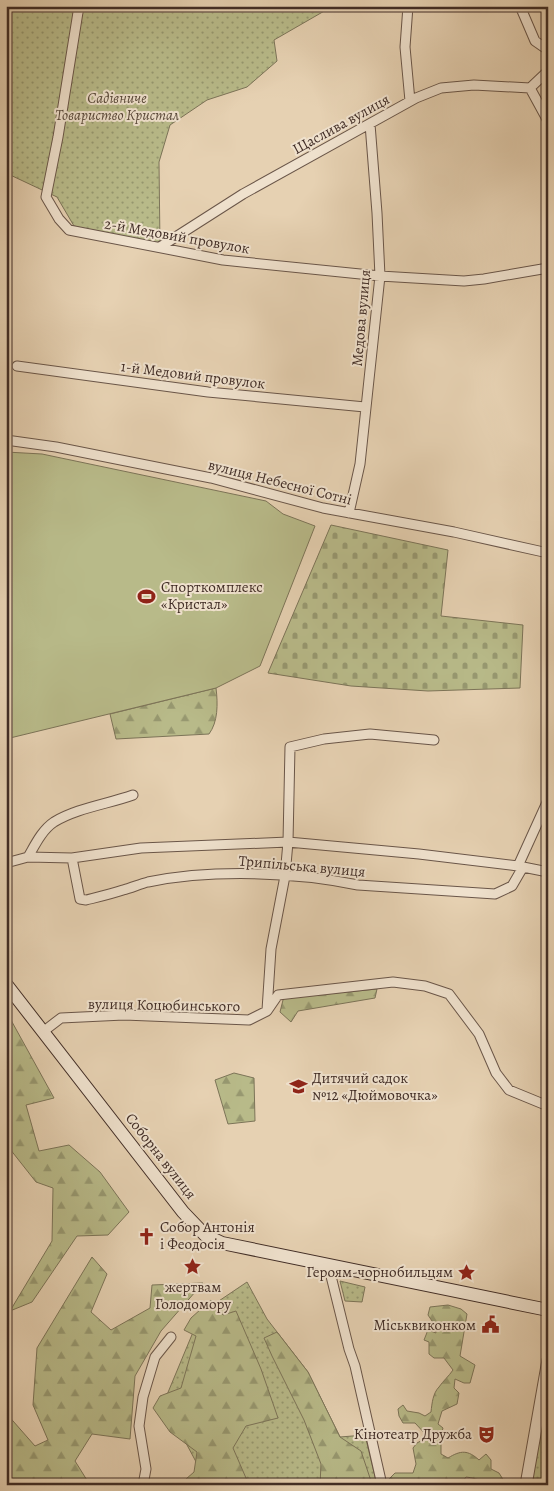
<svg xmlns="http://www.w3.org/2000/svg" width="554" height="1491" font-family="Alegreya,serif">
	<defs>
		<pattern id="green-dots" width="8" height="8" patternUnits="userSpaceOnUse" patternTransform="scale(1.25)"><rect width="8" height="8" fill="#b8ba89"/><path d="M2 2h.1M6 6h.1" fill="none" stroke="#979870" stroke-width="1.8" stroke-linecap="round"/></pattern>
		<pattern id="forest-firs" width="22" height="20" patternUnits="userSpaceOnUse" patternTransform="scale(1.25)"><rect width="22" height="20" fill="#b8ba89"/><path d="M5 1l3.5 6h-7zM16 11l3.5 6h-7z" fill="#979870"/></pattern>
		<pattern id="cemetery-stones" width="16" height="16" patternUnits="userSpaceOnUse" patternTransform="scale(1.25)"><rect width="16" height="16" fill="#b8ba89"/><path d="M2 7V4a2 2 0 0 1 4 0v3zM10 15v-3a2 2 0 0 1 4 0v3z" fill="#979870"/></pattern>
	</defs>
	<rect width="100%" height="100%" fill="#e6d1b2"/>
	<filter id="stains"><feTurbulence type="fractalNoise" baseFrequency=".004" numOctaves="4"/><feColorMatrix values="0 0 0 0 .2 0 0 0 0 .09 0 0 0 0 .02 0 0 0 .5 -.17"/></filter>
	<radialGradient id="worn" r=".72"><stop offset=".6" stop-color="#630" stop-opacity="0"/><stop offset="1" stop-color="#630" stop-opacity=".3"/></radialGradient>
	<path fill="url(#green-dots)" stroke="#7c7458" d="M6 6H333L274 40 277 61 247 87 207 100 170 125 159 162 160 247 74 226 57 197 6 173Z
		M340 1281 365 1287 362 1302 345 1301Z
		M247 1282 267 1319 308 1372 340 1437 365 1435 377 1485H196L202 1473 164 1402 201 1313Z
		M548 1388V1485H530Z"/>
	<path fill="url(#forest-firs)" stroke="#7c7458" d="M216 688C218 704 218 722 209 734L116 739 110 714Z
		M377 989 375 998 298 1011 291 1022 280 1012 283 1000 285 998Z
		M6 1011 54 1098 26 1105 39 1151 69 1145 100 1172 129 1212 108 1235 77 1236 32 1302 10 1311 52 1241 53 1188 36 1182 6 1144Z
		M234 1073 254 1078 255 1121 228 1124 215 1080Z
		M92 1257 107 1274 91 1312 111 1330 150 1308 152 1285 203 1283 161 1331 135 1376 130 1439 92 1434 75 1461 90 1485H6V1413L35 1446 48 1440 33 1405 37 1348Z
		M211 1300 223 1315 236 1311 261 1369 278 1418 246 1426 233 1448 249 1485H185L186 1479 194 1472 197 1452 170 1432 153 1408 160 1396 181 1388 196 1336 184 1330 191 1318Z
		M448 1305 461 1309 467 1314 460 1356 475 1365 470 1383H464L455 1379 454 1388 459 1393 457 1404 442 1411 438 1424 443 1428 441 1435V1454L448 1458C461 1450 468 1450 479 1460L486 1454 491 1460V1469L499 1473 504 1481C492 1487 479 1478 466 1477L461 1484 456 1485H387L388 1480 395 1473H413L416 1464 413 1448 417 1443 428 1437 415 1423H403L399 1416 398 1409 403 1405 407 1411 419 1413 425 1416 431 1412C432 1403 433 1393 439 1387 443 1381 449 1376 453 1370L444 1358H434L429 1354V1342L424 1340 428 1330 436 1333 434 1324 428 1315 430 1307Z
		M277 1332 308 1372 340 1437 361 1451 371 1481 370 1485H320L321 1464 304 1420 272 1356 264 1338Z"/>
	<path fill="url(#cemetery-stones)" stroke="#7c7458" d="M331 525 448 550 441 616 523 625 520 688 428 691 351 686 268 673Z"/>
	<path fill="#b8ba89" stroke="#7c7458" d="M6 452 42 454 266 501 283 514 315 526 260 666 216 688 10 738 6 734Z"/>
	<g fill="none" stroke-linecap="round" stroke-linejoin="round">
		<defs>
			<path id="minor" d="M79 6 58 137 46 197 59 219 69 230 223 260 380 276 464 281 484 279 548 268
				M408 6 405 47 410 101
				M520 6 535 41 548 50
				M530 88 548 121
				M160 247 243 194 416 98 441 88 474 85 530 88 548 71
				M17 366 208 392 365 407
				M6 440 56 447 211 478 323 508 454 532 548 553
				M349 513 360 464 380 276 377 213 370 124
				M28 857C35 845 42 830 54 822 77 808 108 804 133 795
				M72 858 80 899 86 900C98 897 111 894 123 890 131 888 140 884 148 882 213 869 294 872 358 885L495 894 512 886 523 867
				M6 863 28 857 72 858 141 848 288 842 419 854 518 866 548 872
				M518 866 548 800
				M267 1010 271 949 285 876 288 842 290 747 324 739 370 734 434 740
				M44 1031 61 1018 124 1015 249 1020 267 1011 278 995 393 982 425 986 449 994 479 1034 496 1073 509 1090 548 1106
				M328 1264 349 1349 355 1366 382 1485
				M143 1485 146 1469 139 1426 143 1397 155 1357 171 1337"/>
			<path id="tertiary" d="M526 1485 548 1360"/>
			<path id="secondary" d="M6 984 183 1212 205 1235 222 1243 548 1310"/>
		</defs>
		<use href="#minor" stroke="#6a5649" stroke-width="11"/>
		<use href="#tertiary" stroke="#6a5649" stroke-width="13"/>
		<use href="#secondary" stroke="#412d26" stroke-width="14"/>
		<use href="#minor" stroke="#efe1cd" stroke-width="9"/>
		<use href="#tertiary" stroke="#efe1cd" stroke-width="11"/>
		<use href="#secondary" stroke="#efe1cd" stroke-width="12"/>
	</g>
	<defs>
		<symbol id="stadium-bare" viewBox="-9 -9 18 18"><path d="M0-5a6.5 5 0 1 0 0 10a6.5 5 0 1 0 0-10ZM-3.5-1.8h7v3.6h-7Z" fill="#8f2418" stroke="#efe1cd" stroke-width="2.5" paint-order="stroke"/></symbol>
		<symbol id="school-bare" viewBox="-9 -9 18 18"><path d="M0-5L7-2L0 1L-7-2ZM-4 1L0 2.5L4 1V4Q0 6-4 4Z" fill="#8f2418" stroke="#efe1cd" stroke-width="2.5" paint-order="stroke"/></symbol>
		<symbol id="church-bare" viewBox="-9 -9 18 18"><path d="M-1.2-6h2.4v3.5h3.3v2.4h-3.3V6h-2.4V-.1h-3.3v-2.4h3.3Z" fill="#8f2418" stroke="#efe1cd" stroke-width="2.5" paint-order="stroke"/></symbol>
		<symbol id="sight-bare" viewBox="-9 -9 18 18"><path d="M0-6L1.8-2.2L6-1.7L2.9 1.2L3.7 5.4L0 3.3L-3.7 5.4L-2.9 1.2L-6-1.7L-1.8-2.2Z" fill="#8f2418" stroke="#efe1cd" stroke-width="2.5" paint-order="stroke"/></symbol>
		<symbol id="civic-bare" viewBox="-9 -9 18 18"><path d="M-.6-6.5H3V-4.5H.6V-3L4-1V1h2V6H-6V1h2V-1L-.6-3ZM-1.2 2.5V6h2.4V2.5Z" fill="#8f2418" stroke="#efe1cd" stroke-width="2.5" paint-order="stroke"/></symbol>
		<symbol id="theatre-bare" viewBox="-9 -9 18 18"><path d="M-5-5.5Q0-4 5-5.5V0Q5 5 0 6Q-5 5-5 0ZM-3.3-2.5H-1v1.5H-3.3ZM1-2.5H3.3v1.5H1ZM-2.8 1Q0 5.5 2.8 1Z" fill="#8f2418" stroke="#efe1cd" stroke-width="2.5" paint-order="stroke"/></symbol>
	</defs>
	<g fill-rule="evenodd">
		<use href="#stadium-bare" x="134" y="584" width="25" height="25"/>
		<use href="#school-bare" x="286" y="1074" width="25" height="25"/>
		<use href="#church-bare" x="134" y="1224" width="25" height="25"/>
		<use href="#sight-bare" x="180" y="1254" width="25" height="25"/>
		<use href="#sight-bare" x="454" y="1260" width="25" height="25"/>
		<use href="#civic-bare" x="478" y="1312" width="25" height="25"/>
		<use href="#theatre-bare" x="474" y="1422" width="25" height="25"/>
	</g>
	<g text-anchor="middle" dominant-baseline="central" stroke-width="4" stroke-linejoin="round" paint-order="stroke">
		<g font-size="15" font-style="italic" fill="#59493a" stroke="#efe1cd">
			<text x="117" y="98">Садівниче<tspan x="117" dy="17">Товариство Кристал</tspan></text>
		</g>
		<g font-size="15" fill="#412d26" stroke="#efe1cd">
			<text transform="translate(341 124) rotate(-29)">Щаслива вулиця</text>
			<text transform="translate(177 236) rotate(10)">2-й Медовий провулок</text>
			<text transform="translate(361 318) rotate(-85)">Медова вулиця</text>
			<text transform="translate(193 375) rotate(7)">1-й Медовий провулок</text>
			<text transform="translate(280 482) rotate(14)">вулиця Небесної Сотні</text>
			<text transform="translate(302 866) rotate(5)">Трипільська вулиця</text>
			<text transform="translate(164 1005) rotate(1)">вулиця Коцюбинського</text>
			<text transform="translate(161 1156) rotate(52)">Соборна вулиця</text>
		</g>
		<g font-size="15" fill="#412d26" stroke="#efe1cd" text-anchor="start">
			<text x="161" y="587">Спорткомплекс<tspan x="161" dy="17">«Кристал»</tspan></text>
			<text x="312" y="1078">Дитячий садок<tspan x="312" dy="17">№12 «Дюймовочка»</tspan></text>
			<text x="160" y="1227">Собор Антонія<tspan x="160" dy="17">і Феодосія</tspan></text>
			<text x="453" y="1272" text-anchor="end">Героям-чорнобильцям</text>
			<text x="193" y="1287" text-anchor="middle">жертвам<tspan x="193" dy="17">Голодомору</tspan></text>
			<text x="476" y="1325" text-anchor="end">Міськвиконком</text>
			<text x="472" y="1434" text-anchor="end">Кінотеатр Дружба</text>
		</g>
	</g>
	<rect width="554" height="1491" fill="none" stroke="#e6d1b2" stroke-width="25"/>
	<rect x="8" y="8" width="539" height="1476" fill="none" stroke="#412d26" stroke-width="2.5"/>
	<rect x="12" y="12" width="529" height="1466" fill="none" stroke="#412d26"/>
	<rect width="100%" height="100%" filter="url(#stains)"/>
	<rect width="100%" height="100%" fill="url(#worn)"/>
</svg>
